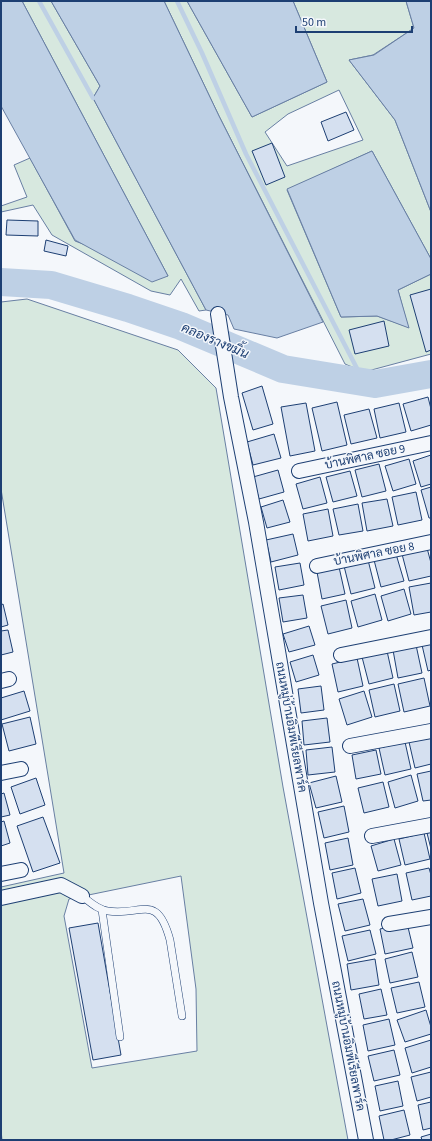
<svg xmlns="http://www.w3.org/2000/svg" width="432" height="1141" font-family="'Source Sans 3',Sarabun,sans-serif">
	<rect width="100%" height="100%" fill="#f4f7fb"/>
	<path fill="#d7e8df" stroke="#687fa3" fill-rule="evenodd" d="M22 1H51L100 86 93 98 206 310 199 311 181 279 170 295 151 291 52 235 33 205 1 212V206L27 197 14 165 30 158 75 241 168 276Z
		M164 1H187L252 117 327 82 293 1H406L414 28 373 55 349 60 395 120 431 212V259L372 151 287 190 341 317 377 316 408 327 398 290 431 274V354L364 372 345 364 219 116ZM339 90 363 140 287 166 265 132 288 114Z
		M27 299 178 350 216 388 283 787 348 1140H2L1 1130V887L64 873 1 489V302ZM181 876 196 989 197 1051 92 1068 64 916 69 899Z"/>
	<path fill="#bed0e5" stroke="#687fa3" d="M1 1H22L168 276 152 282 75 240 1 106Z
		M51 1H164L219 116 323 322 277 338 234 329 228 315 206 310 93 98 100 86Z
		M187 1H293L327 82 252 117Z
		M406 1H431V212L395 120 349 60 374 55 414 28Z
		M372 151 431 259V274L398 290 409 328 377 316 341 317 287 189Z"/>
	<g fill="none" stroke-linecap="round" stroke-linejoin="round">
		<path stroke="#bed0e5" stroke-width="4.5" d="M39 1 93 98
			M177 1 202 53 246 154 364 382"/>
		<path stroke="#bed0e5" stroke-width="28" d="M1 282 51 285 128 308 181 326 283 369 375 384 431 374"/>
	</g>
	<path fill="#d5e0f0" stroke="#1d3f73" d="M346 112 354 130 328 141 321 122Z
		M272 143 285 177 266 185 252 151Z
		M7 220 38 221V236L6 235Z
		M46 240 68 246 66 256 44 251Z
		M431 289V350L426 352 410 295Z
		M384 321 389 346 355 354 349 330Z
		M262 386 273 424 253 430 242 393Z
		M428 397 431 409V425L411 431 403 404Z
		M337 402 347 445 322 451 312 408Z
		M306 403 315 451 290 456 281 407Z
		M399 403 406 432 380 438 374 409Z
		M369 409 377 438 351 444 344 415Z
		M274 434 281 458 253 465 247 442Z
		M431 455V484L421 487 413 461Z
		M409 459 416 484 393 491 385 466Z
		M379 464 386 491 362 497 355 470Z
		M278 470 284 492 259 499 253 477Z
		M350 471 357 496 333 502 326 477Z
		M320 477 327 503 303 509 296 484Z
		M431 487V518H429L421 490Z
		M416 492 422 520 398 525 392 497Z
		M387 499 393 526 367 531 362 503Z
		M283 500 290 522 267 528 261 507Z
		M358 504 363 531 339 535 333 509Z
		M328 509 333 536 308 541 303 514Z
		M293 534 298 555 271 562 266 540Z
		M427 548 431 563V576L409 581 402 554Z
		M396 554 404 581 381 587 374 560Z
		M368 560 375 588 351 594 344 566Z
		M300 563 304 585 279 590 275 567Z
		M339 567 345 594 322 599 317 572Z
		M431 583V612L414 615 409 587Z
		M404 589 411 614 388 621 381 596Z
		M375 594 382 620 358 627 351 601Z
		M303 595 307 618 283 622 279 598Z
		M346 600 352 628 328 634 321 606Z
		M3 604 8 625 1 627V605Z
		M309 626 315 645 289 652 283 634Z
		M8 630 13 652 1 655V631Z
		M431 643V670L428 671 422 645Z
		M416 645 422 673 398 678 393 650Z
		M387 651 393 678 369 684 362 657Z
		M313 655 319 675 296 682 290 662Z
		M357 658 363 686 338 692 332 664Z
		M424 678 430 706 404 712 398 684Z
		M394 684 400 711 375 717 369 690Z
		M321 686 324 710 301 713 298 689Z
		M24 691 30 711 1 720V698Z
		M364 691 372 717 347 725 339 699Z
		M30 717 36 744 9 751 2 724Z
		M327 718 330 742 304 745 302 721Z
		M431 737V764L415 768 409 742Z
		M405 742 411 769 385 775 379 748Z
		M332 747 335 772 308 775 306 750Z
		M376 750 381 774 356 779 352 755Z
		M431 771V800L423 801 417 774Z
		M411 775 418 801 395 808 388 782Z
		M336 776 342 802 316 808 309 783Z
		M36 778 45 805 20 814 11 787Z
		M383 782 389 807 364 813 358 788Z
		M4 793 10 815 1 817V794Z
		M344 806 349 832 324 838 318 812Z
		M43 817 60 863 33 872 17 826Z
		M4 821 10 843 1 846V822Z
		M431 832V849L427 833Z
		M424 833 430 859 405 865 399 839Z
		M348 838 353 865 330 870 325 843Z
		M394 839 401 865 378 871 371 846Z
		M355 868 361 893 337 899 332 873Z
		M429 868 431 875V896L412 900 406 873Z
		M397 874 402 901 378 906 372 879Z
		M363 899 370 925 345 931 338 904Z
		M98 923 121 1055 93 1060 69 928Z
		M407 923 413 948 385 954 380 929Z
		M370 930 376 954 348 961 342 936Z
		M412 952 418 977 390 983 385 959Z
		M375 959 379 985 351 990 347 964Z
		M419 982 425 1007 397 1013 391 988Z
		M381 989 387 1015 364 1019 359 994Z
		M426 1010 431 1027V1034L405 1042 397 1020Z
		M389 1019 395 1045 368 1051 363 1025Z
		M431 1040V1067L412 1073 405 1048Z
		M394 1050 400 1075 374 1081 368 1056Z
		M431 1072V1097L417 1101 411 1077Z
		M398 1081 403 1106 380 1111 375 1086Z
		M431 1102V1128L423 1130 418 1105Z
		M404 1110 410 1135 391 1140H384L379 1116Z
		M431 1134V1140H422L421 1137Z"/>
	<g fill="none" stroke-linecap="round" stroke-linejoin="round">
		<defs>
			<path id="service" d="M82 896C90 902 98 910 108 911 142 916 157 892 170 940L182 1016
				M102 910 120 1037"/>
			<path id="minor" d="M218 314 231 397 256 522 321 903 366 1140
				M299 471 431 443
				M317 566 431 542
				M341 655 431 637
				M1 681 9 679
				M350 746 431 731
				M1 773 21 769
				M372 836 431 825
				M1 874 21 870
				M1 898 61 885 82 896
				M389 924 431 917"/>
		</defs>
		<use href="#service" stroke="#1d3f73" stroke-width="8"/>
		<use href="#minor" stroke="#1d3f73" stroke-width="16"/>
		<use href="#service" stroke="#f4f7fb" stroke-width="7"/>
		<use href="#minor" stroke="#f4f7fb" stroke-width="14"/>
	</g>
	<g text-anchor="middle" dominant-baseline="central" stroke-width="3" stroke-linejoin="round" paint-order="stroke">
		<g font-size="12" fill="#1d3f73" stroke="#f4f7fb">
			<text transform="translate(365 457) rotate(-12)">บ้านพิศาล ซอย 9</text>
			<text transform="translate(374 554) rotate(-11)">บ้านพิศาล ซอย 8</text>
			<text transform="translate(291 727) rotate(80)">ถนนหมู่บ้านอิมพีเรียลพาร์ค</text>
			<text transform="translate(348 1046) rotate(79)">ถนนหมู่บ้านอิมพีเรียลพาร์ค</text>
		</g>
		<g font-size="13" font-style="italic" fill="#1d3f73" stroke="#f4f7fb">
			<text transform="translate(215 341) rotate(23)">คลองรางขมิ้น</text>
		</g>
	</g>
	<rect width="432" height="1141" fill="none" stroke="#1d3f73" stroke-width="4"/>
	<path d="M296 26v6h116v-6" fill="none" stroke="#1d3f73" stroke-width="2"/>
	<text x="302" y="26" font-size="12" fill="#1d3f73" stroke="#f4f7fb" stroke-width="3" paint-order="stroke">50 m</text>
</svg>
